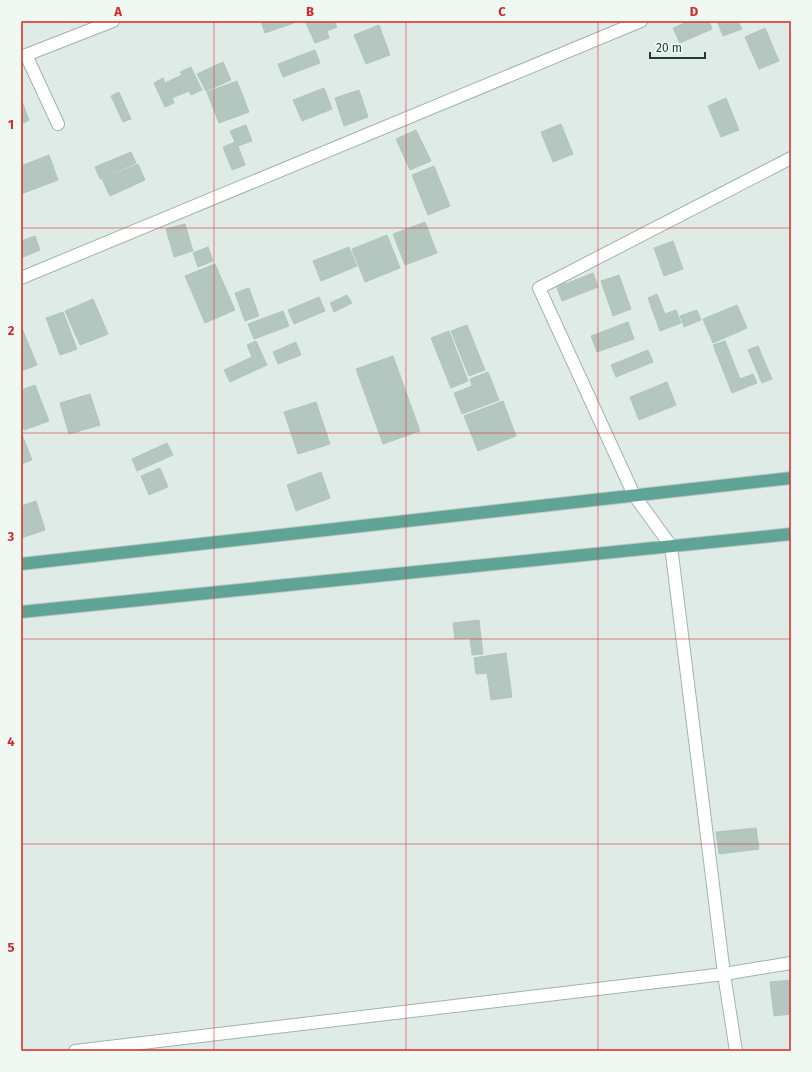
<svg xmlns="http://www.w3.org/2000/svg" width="812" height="1072" font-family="'Fira Sans',sans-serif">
	<rect width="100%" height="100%" fill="#dfebe7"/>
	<path fill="#b4c6c0" stroke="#b1c5be" d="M261 21H293L294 23 265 33Z
		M305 21H334L337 27 327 31 329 38 315 43Z
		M689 21H709L712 29 680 43 673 28Z
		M717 21H738L742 29 723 36Z
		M379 25 390 55 366 64 354 35Z
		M765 28 779 61 759 69 745 37Z
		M315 50 320 63 283 77 278 64Z
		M223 62 231 80 206 91 197 74Z
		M191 67 202 90 191 95 189 91 172 98 174 103 165 107 154 83 163 78 165 83 182 75 180 72Z
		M237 81 249 112 219 123 207 92Z
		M324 88 332 109 302 121 293 100Z
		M359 90 368 117 344 126 335 98Z
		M119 92 131 119 123 122 111 96Z
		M726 98 739 130 721 137 708 106Z
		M21 99 29 120 21 124Z
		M561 124 573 154 553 162 541 132Z
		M246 125 252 141 238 146 245 165 232 170 223 147 235 142 230 131Z
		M416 130 431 161 410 170 396 139Z
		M131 152 136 163 100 179 95 167Z
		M49 155 58 180 21 194V166Z
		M138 164 145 180 110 196 102 179Z
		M434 166 450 206 428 215 412 175Z
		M425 222 437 253 405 265 393 234Z
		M185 224 193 251 174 257 166 229Z
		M387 235 400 268 365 282 352 249Z
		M35 236 40 250 21 258V241Z
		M673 241 683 269 664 276 654 248Z
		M208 247 213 261 198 267 193 253Z
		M349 247 357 266 321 281 313 261Z
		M215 264 235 310 205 323 185 276Z
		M593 273 598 287 562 301 555 282 564 279 565 284Z
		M619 275 631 309 613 316 601 281Z
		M249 288 259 316 245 321 235 293Z
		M657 294 665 314 676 310 681 323 660 331 648 298Z
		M347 295 352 303 334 312 330 303Z
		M319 297 325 311 294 324 288 310Z
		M93 299 108 334 80 345 65 311Z
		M737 305 747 328 713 343 703 319Z
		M697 310 701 320 684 327 680 316Z
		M283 311 289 326 254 339 248 324Z
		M63 312 77 349 60 355 46 318Z
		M628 322 634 339 597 352 591 336Z
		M467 325 485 370 469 376 451 331Z
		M21 326 37 365 21 371Z
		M449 331 468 381 451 388 431 338Z
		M256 341 267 365 230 382 224 370 252 357 247 345Z
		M725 341 740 379 753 374 757 383 732 393 713 345Z
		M296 342 301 355 278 364 273 352Z
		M758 346 772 379 762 383 748 350Z
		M648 350 653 362 616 377 611 365Z
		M393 356 420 431 383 444 356 369Z
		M488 372 499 400 462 414 454 393 472 386 470 379Z
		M667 382 676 405 639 420 630 397Z
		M35 385 49 421 24 430 21 423V390Z
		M90 394 100 425 69 434 60 403Z
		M503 401 516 436 478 451 464 416Z
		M316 402 330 444 298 454 284 412Z
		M21 432 32 460 21 464Z
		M167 443 173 455 137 471 132 459Z
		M160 468 168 487 149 495 141 476Z
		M321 472 330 498 296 511 287 485Z
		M36 501 45 530 21 538V506Z
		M479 620 483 654 472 655 470 638 455 639 453 623Z
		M506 653 512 697 491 700 487 673 476 674 474 658Z
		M756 828 759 849 719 854 716 832Z
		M791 980V1014L774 1016 770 982Z"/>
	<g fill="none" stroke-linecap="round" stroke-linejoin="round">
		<defs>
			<path id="minor" d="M58 124 26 55 113 21
				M21 278 641 21
				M75 1051 724 974 791 963
				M736 1051 724 974 671 546 634 495 539 288 791 158"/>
			<path id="major" d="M21 564 791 478
				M21 612 791 534"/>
		</defs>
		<use href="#minor" stroke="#a2b3ae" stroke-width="14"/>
		<use href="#major" stroke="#c0c8c7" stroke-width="14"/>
		<use href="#minor" stroke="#fff" stroke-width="12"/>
		<use href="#major" stroke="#60a496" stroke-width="12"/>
	</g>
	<path fill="none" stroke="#d62828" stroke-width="1" stroke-opacity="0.55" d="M214 21V1051M406 21V1051M598 21V1051M21 228H791M21 433H791M21 639H791M21 844H791"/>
	<rect width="812" height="1072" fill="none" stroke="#f0f8f4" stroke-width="44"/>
	<path d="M650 52v6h55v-6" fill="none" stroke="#1f3c36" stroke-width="2"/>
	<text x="656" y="52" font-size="12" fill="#1f3c36" stroke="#f0f8f4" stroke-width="3" paint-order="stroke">20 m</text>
	<rect x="22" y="22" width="768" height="1028" fill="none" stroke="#d62828" stroke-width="1.5"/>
	<g font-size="13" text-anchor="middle" font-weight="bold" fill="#d62828">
		<text x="118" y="16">A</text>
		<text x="310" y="16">B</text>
		<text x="502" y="16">C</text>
		<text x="694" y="16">D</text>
		<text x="11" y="129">1</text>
		<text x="11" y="335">2</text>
		<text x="11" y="541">3</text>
		<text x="11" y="746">4</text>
		<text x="11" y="952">5</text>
	</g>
</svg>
